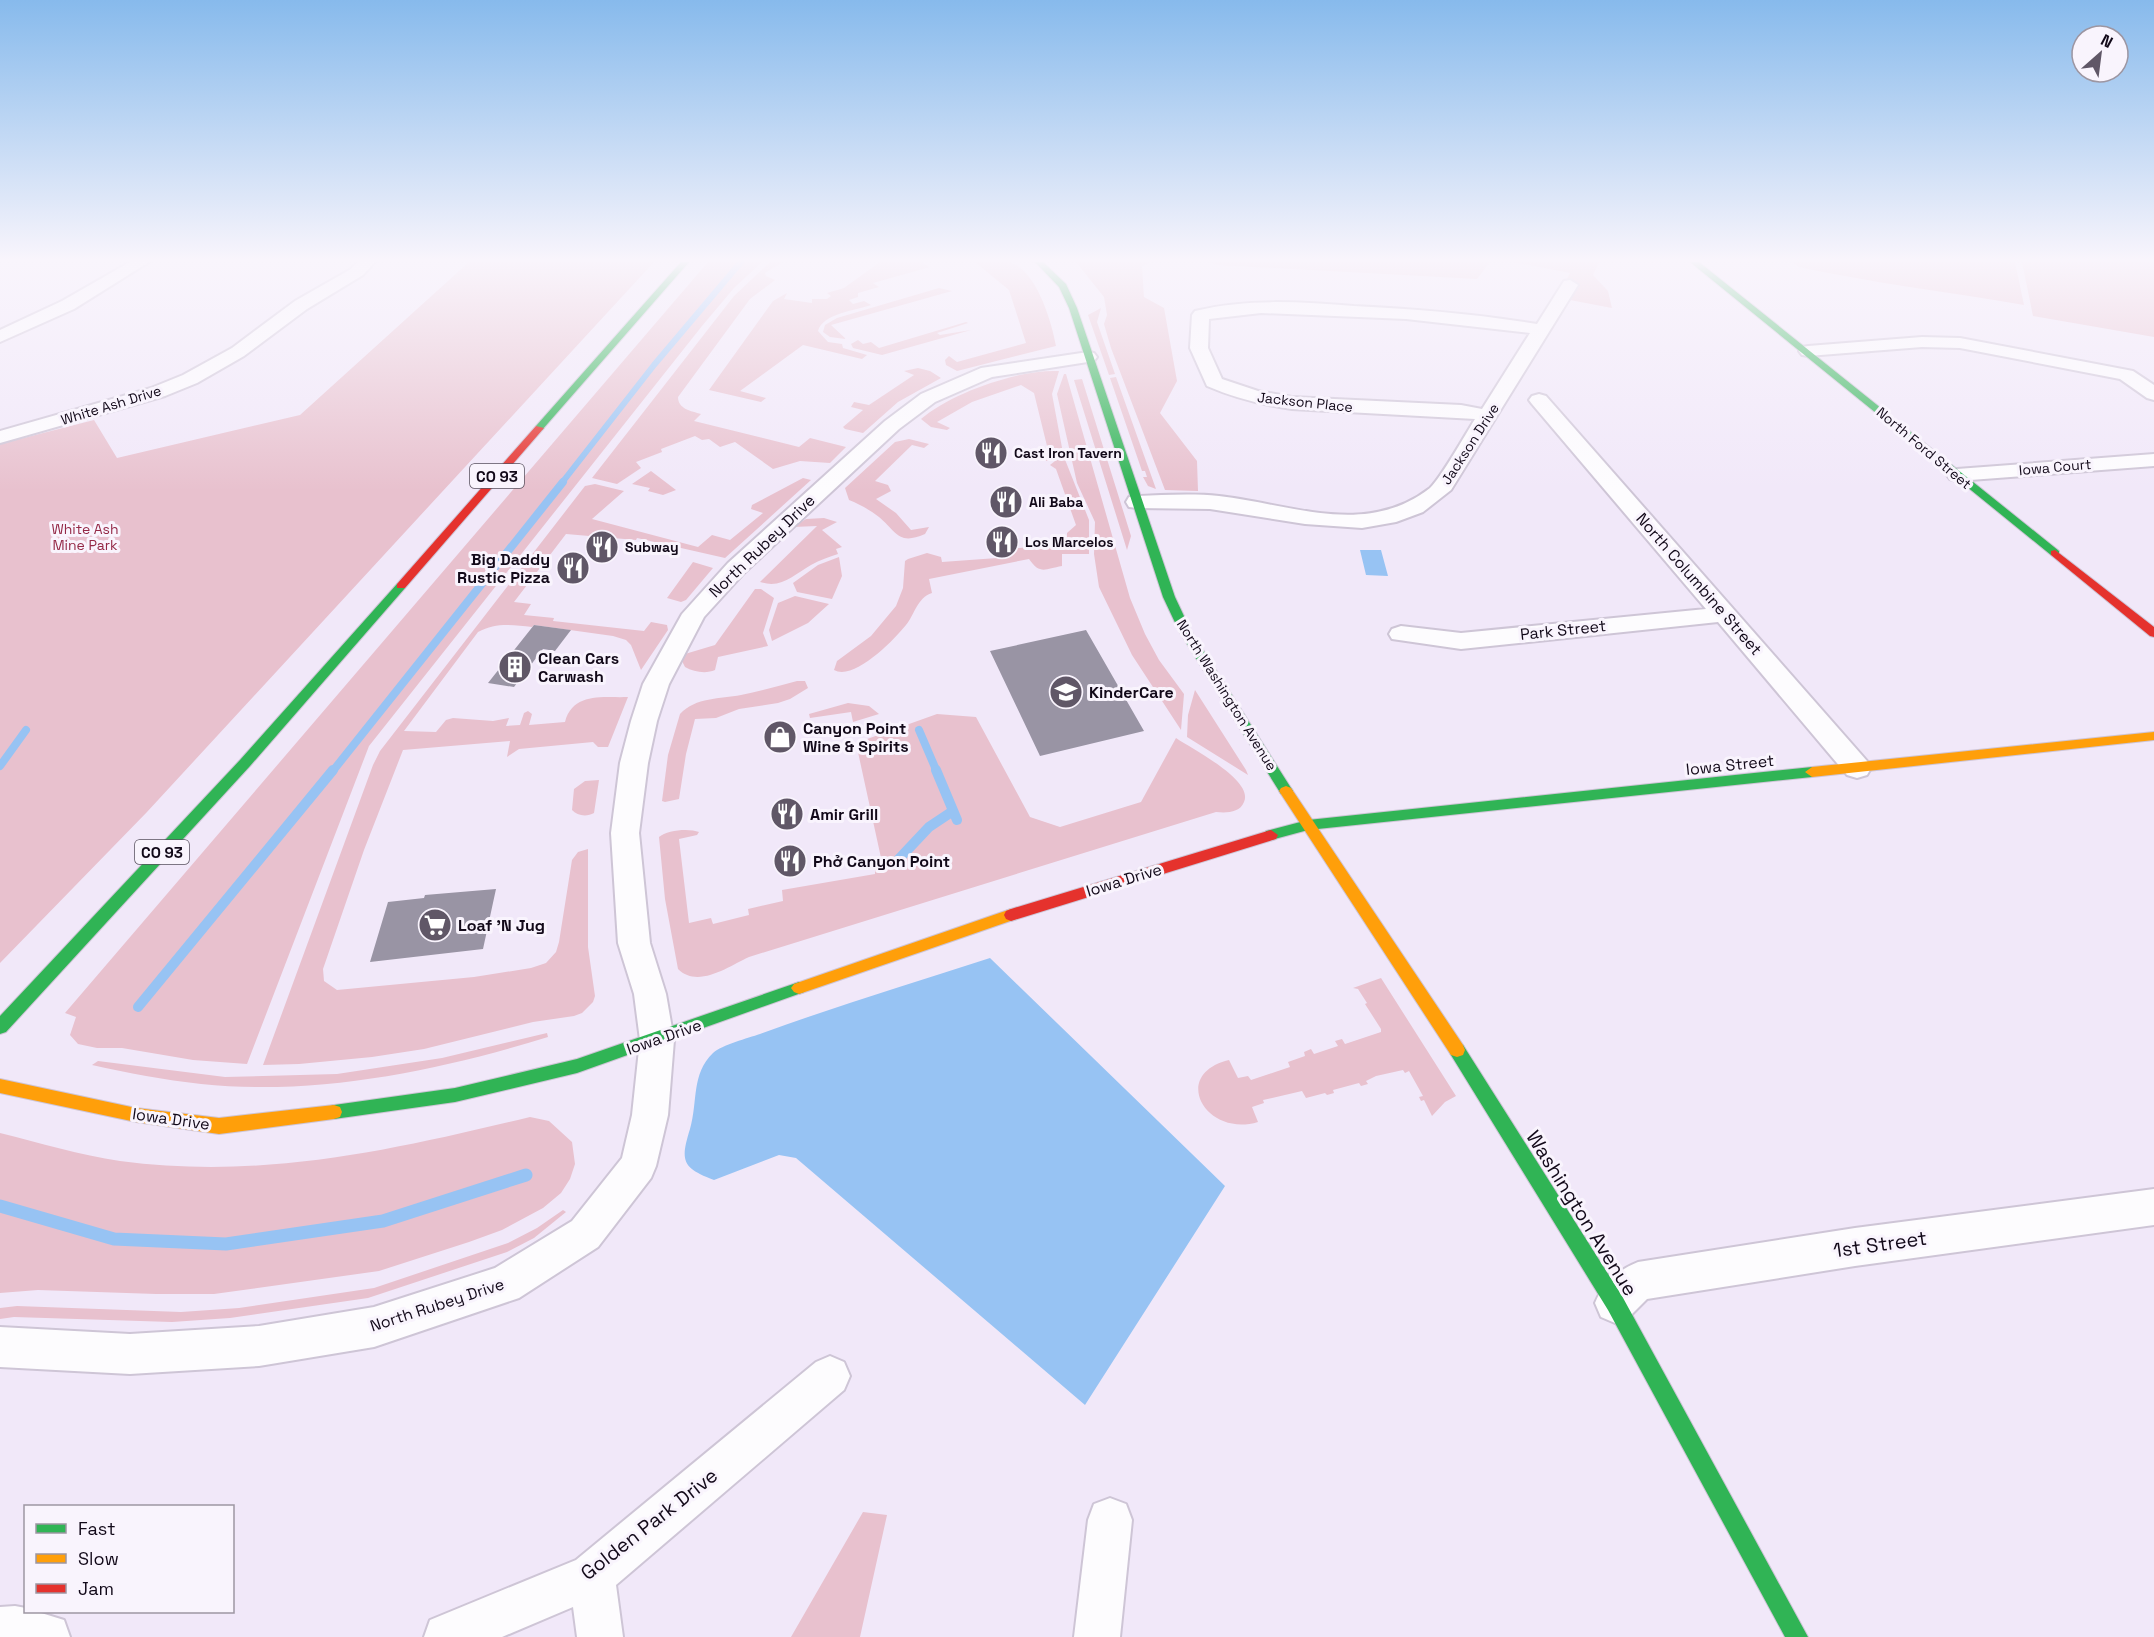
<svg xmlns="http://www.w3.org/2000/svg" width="2154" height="1637" font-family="'Space Grotesk',sans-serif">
	<rect width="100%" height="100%" fill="#f1e8f9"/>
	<path fill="#e8c1ce" d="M469 262H654L147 812 0 963V444L94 420 117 458 300 415Z
		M708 262H762L734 288 702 326 369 746 247 1064 193 1060 122 1048H97L78 1044 70 1035 76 1017 65 1013Z
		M770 262H783L765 273 766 276 775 280 750 299 678 397C678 409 691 411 701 414L694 421 799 447 810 438 846 447 830 463 800 461 773 469 735 442 720 447 709 439 702 440 695 436 661 449 662 452 636 462 641 468 617 484 592 478 734 296Z
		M880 262H920L930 267 873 283 879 287 858 293V297L849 300 853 304 864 301 871 305C855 311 823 313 818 331L828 342 842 344 843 348 867 355 862 359 803 345 740 391 766 398 761 402 709 390 773 301 787 293 784 299 812 303V299H827L831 296 827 293 844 288Z
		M975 262C985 262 998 260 1008 262 1036 267 1052 323 1056 346L957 371 946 365 945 360 949 356 957 362 1026 343 1009 290Z
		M1076 262H1151L1142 266 1144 297 1164 308 1177 381 1160 413 1197 461 1198 491 1165 490 1111 348 1104 324 1107 315 1104 297Z
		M1207 262H1490L1477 279 1217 265Z
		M1513 262H1599L1593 275 1608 291 1612 308 1570 300 1579 286 1565 283 1570 273Z
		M1792 262H2015L2024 305C1949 292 1873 283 1799 267Z
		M2022 262H2154V337L2033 316Z
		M939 288 952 291 831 325 846 339 830 337 823 332 825 325 837 318Z
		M1101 308 1097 322 1115 374 1109 375 1088 315Z
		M966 322 968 323 937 333 940 335 971 330 882 355 853 348 851 344 858 340 863 344 871 342 879 348Z
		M918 368 930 371 941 378 898 402 863 433 845 429 843 427 863 410 851 407 854 402 869 405 914 375 904 371Z
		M1059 371 1052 394 1063 453 1052 460 1046 461 1044 451 1048 450 1034 393 1021 385 972 402 937 422 950 428 947 430 931 427 921 419C951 393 1019 369 1059 371Z
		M1064 374H1066L1130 598 1145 634 1159 660 1184 694 1181 730 1132 655 1099 587 1094 554 1095 522 1077 483 1057 394Z
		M1116 377 1156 489 1148 486 1143 477H1147L1145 471H1142L1110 378Z
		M1082 379 1131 536 1127 550 1074 380Z
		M909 439 929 444 924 448 912 445 875 481 888 485 891 491 876 499 896 513 911 530 929 527 925 534C898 546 896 531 879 517 870 510 859 504 849 500L845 488 895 442Z
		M1060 457H1064L1089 520V554H1062V566C1045 569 1040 575 1029 559L929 579 932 593C917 598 915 614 906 625 893 641 854 681 834 670L837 661 871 636 896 606 903 588 905 561 908 559 927 553 941 557 942 562 1011 557 1008 549 1067 544V533L1076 525 1056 469 1050 465Z
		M651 471 676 490 663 495 648 491 650 488 632 484Z
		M803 478 811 480 725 558 637 538 636 540 566 534 514 602 531 604 524 615 554 618 553 621 644 631 651 622 667 625 668 630 641 670 631 645 626 640 613 636 534 625 532 627C513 625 496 622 478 632L404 731 436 732 446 720 453 718 493 721 509 718 506 726 520 725 524 713 528 711 532 714 529 725 565 722C573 692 603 698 628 697L608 747H598L593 742 519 749 507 757 510 741 403 750 364 850 323 969 324 981 337 990 474 977 531 968 546 963 556 952 559 942 572 860 578 852 588 849V947L595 996 593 1002 582 1013 574 1016 533 1022 424 1049 372 1057 299 1064 263 1065 373 765 380 751 585 486 595 484 624 491 592 519 698 547 712 535 730 540 763 513 751 509 752 505Z
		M824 518 837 522 822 530 842 547 836 549 838 554C829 557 820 560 811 565 793 575 782 589 760 582L817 526 793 527 806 519Z
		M839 557 842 576 832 599 797 592 793 583 818 565Z
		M693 562 713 568 686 600 681 602 667 598Z
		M755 589H761L774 598 763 633 768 646 718 657 715 670C706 674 694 672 685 667L682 661 685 654 715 645Z
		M795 596 829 604 808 623 772 641 769 630 778 603Z
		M797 681H805L808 688 790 699 778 703 739 709 716 718 695 719 686 754 679 799 665 802 662 801 668 755 680 714C696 697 720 699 741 695 760 691 778 686 797 681Z
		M1195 690 1246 770 1248 775 1187 737 1188 715Z
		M848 703 869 706 879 714 853 722 851 712 810 718 809 714Z
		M937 714 976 717 1030 817 1060 827 1141 802 1176 738C1192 749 1254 780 1244 802 1240 813 1226 813 1216 812L749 957C729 966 698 989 678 969L665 899 659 837C667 830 689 828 699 832L697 835 679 839 689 923 711 918 713 924 749 915 748 909 783 901 782 890 875 874V868L883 867 856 743Z
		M599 780 594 813C587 817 577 816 572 810L574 789 585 781Z
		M1381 978 1456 1096 1445 1102 1432 1116 1424 1100 1421 1101 1419 1097 1423 1096 1409 1071 1405 1073 1403 1070 1376 1076 1366 1081 1368 1084 1361 1086 1359 1083 1333 1090 1334 1093 1327 1095 1325 1093 1306 1098 1302 1091 1263 1100 1264 1103 1252 1107 1258 1122C1205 1138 1170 1074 1229 1060L1238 1078 1248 1076 1251 1080 1290 1067 1288 1062 1305 1056 1304 1052 1311 1049 1314 1054 1338 1046 1335 1041 1342 1039 1345 1044 1381 1032V1029L1365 1004 1367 1003 1358 989 1353 988Z
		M547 1033 548 1037C437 1071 317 1096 201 1084 164 1080 128 1073 92 1065L98 1061 225 1077 337 1074 442 1058Z
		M530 1117 549 1121 572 1142 575 1164 570 1179 561 1193 543 1208 502 1230 469 1242 379 1271 214 1294H156L38 1290 0 1293V1133C40 1143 80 1155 120 1161 264 1180 392 1150 530 1117Z
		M563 1210 566 1212 534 1238 507 1252 368 1298 230 1318 172 1322 14 1317 0 1319V1308L17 1306 181 1312 239 1308 374 1288 508 1243 537 1228Z
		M863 1512 887 1515 860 1637H791Z"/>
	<path fill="#97c3f3" d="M1360 550H1381L1388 576 1366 575Z
		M990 958 1225 1186 1085 1405 796 1158 779 1155 714 1180C682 1168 680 1161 690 1129 698 1102 691 1074 713 1053 722 1045 748 1038 760 1034 836 1006 914 983 990 958Z"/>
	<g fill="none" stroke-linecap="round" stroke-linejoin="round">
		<path stroke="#97c3f3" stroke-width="6" d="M561 484 654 365 741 262"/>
		<path stroke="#97c3f3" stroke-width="8" d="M919 730 937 772
			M0 766 26 730
			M332 772 563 482"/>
		<path stroke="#97c3f3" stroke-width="10" d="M936 770 957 820
			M897 861 929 827 953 811
			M138 1007 333 770"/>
		<path stroke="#97c3f3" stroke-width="13" d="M0 1206 114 1239 226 1244 383 1221 526 1175"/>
	</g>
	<path fill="#9994a4" d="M534 625 571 630 555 651 543 649 514 687 488 683Z
		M1086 630 1144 731 1040 756 990 651Z
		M496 889 483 949 370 962 388 902 424 898 425 895Z"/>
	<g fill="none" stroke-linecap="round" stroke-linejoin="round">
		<defs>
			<path id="street" d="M130 262H149L74 309 0 342V330L62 301Z
				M358 262H375L363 275 307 309 244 356 197 383 165 396 0 443V431L151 388 183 375 232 348 295 301 351 269Z
				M1570 280 1578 285 1451 490 1423 512 1396 522 1362 528 1305 524 1210 509 1137 508 1129 507 1126 502 1129 497 1137 496C1164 495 1192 493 1219 496 1291 504 1366 538 1430 488 1441 478 1465 435 1475 419L1292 409C1263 405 1235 398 1207 386L1190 348 1192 315 1195 311C1247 298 1301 302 1354 306 1415 309 1476 314 1537 324L1564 281ZM1261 313 1406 319 1530 333 1482 409 1461 405 1292 397 1258 391 1222 379 1208 348 1209 319Z
				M1922 337 1960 338 2133 371 2154 385V400L2147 398 2120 379 1960 348 1922 347 1808 356 1802 355 1799 351 1802 347 1808 346Z
				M1088 352 1094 353 1097 357 1094 361 992 377 935 402 899 429 744 573 704 617 669 684 657 721 648 763 639 833 650 943 666 994 674 1040 668 1115 656 1166 651 1178 598 1247 519 1298 374 1347 259 1366 130 1374 0 1367V1327L130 1334 259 1326 374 1307 495 1268 572 1221 622 1158 632 1115 640 1040 634 994 618 943 611 833 620 763 631 721 643 684 682 614 728 563 885 421 921 394 981 368Z
				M1539 394 1546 396 1867 761 1871 768 1867 775 1857 778 1847 775 1718 622 1461 649 1392 639 1389 634 1392 629 1401 626 1461 633 1706 609 1532 404 1529 400 1532 396Z
				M2154 454V466L1957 481 1950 479 1947 475 1950 471 1957 469Z
				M2154 1189V1225L1855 1266 1647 1299 1629 1317 1615 1323 1601 1317 1595 1303C1603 1283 1618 1270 1638 1262L1855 1228Z
				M830 1356 844 1362 850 1376 844 1390 616 1585 623 1637H577L573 1607 502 1637H424L430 1620 576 1560 816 1362Z
				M1110 1498 1126 1504 1132 1520 1120 1637H1074L1088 1520 1094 1504Z
				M15 1606 26 1608V1612H38L64 1620 70 1637H0V1607Z"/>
			<path id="fast" d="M681 262H689L542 430H536V426Z
				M1035 262H1043L1066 284 1077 308 1175 597 1191 631 1291 788 1293 791 1291 794H1281L1179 631 1163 597 1069 308 1059 287Z
				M1690 262H1699L2059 551V555H2051Z
				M401 583 405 584V588L250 766 6 1032 0 1034V1016L240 760 397 584Z
				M1812 767 1819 772 1812 777 1308 830 1271 840 1264 835 1266 831 1308 820Z
				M799 982 804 984 807 988 804 992 577 1073 455 1102 334 1119 328 1117 326 1112 328 1107 334 1105 455 1088 577 1059Z
				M1457 1043 1463 1045 1622 1296 1808 1637H1785L1608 1310 1451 1055 1449 1050 1451 1045Z"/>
			<path id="slow" d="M2154 732V740L1812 777 1805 772 1812 767Z
				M1286 786 1291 788 1463 1045 1465 1050 1463 1055 1457 1057 1451 1055 1281 794 1279 791 1281 788Z
				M1011 909 1016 911 1018 915 1016 919 799 994 794 992 791 988 794 984Z
				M0 1079 136 1108 219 1118 334 1105 340 1107 342 1112 340 1117 334 1119 219 1134 136 1122 0 1093Z"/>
			<path id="jam" d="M536 426 544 428 405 588H397V584Z
				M2055 550 2154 627V637L2150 636 2051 555V551Z
				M1271 830 1278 835 1276 839 1011 921 1006 919 1004 915 1006 911 1011 909Z"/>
		</defs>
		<use href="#street" stroke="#cec5d6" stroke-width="4"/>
		<use href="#fast" stroke="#cec5d6" stroke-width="2"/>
		<use href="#slow" stroke="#cec5d6" stroke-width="2"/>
		<use href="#jam" stroke="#cec5d6" stroke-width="2"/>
		<use href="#street" fill="#fdfcfe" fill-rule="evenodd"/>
		<use href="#fast" fill="#30b455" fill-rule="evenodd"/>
		<use href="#slow" fill="#ff9f0a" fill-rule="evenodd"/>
		<use href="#jam" fill="#e5322d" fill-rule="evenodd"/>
	</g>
	<linearGradient id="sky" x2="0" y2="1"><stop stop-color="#87baec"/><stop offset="0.53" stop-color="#f9f5fc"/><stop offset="1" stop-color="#f9f5fc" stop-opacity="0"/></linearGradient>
	<rect width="2154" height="491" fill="url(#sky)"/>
	<defs>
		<symbol id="restaurant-disc" viewBox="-11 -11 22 22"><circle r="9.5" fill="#605767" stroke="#f9f4fd"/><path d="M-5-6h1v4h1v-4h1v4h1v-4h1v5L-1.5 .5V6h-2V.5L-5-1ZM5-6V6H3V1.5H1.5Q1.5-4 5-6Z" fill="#fff"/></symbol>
		<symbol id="building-disc" viewBox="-11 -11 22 22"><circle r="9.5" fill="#605767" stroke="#f9f4fd"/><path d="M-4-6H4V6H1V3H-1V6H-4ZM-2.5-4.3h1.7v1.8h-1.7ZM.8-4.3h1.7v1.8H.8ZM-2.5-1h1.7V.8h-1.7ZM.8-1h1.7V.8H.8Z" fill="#fff"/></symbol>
		<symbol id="school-disc" viewBox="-11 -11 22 22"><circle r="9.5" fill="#605767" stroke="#f9f4fd"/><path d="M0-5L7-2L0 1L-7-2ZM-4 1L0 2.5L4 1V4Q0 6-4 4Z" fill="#fff"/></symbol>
		<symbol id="shop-disc" viewBox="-11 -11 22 22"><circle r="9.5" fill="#605767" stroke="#f9f4fd"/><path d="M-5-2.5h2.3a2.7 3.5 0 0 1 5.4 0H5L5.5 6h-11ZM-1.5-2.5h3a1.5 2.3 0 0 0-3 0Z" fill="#fff"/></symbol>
		<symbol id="supermarket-disc" viewBox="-11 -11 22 22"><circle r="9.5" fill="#605767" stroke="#f9f4fd"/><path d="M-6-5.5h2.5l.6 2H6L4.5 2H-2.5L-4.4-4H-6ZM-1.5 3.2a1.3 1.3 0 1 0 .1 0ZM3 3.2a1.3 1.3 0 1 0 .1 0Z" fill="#fff"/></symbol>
	</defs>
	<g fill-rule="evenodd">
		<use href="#restaurant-disc" x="972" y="434" width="38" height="38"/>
		<use href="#restaurant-disc" x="987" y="483" width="38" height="38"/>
		<use href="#restaurant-disc" x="983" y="523" width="38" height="38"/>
		<use href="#restaurant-disc" x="583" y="528" width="38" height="38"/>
		<use href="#restaurant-disc" x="554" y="549" width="38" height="38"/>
		<use href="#building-disc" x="496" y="648" width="38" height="38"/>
		<use href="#school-disc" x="1047" y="673" width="38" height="38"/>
		<use href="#shop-disc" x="761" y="718" width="38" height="38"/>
		<use href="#restaurant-disc" x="768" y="795" width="38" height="38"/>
		<use href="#restaurant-disc" x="771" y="842" width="38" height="38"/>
		<use href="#supermarket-disc" x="416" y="906" width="38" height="38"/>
	</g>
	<g text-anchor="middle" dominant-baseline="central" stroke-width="6" stroke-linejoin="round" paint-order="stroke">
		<g font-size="14" fill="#120919" stroke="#f9f4fd">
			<text transform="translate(1305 402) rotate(6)">Jackson Place</text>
			<text transform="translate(111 405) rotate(-17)">White Ash Drive</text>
			<text transform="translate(1470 444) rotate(-57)">Jackson Drive</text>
			<text transform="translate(1924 448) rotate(40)">North Ford Street</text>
			<text transform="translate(2055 467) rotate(-5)">Iowa Court</text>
			<text transform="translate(1227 695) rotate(58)">North Washington Avenue</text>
		</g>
		<g font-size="14" font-weight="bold" fill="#120919" stroke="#f9f4fd" text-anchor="start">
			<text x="1014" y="453">Cast Iron Tavern</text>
			<text x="1029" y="502">Ali Baba</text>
			<text x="1025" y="542">Los Marcelos</text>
			<text x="625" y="547">Subway</text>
		</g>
		<g font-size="14" fill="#942846" stroke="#f9f4fd">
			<text x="85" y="529">White Ash<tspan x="85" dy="16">Mine Park</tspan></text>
		</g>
		<g fill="#f9f4fd" stroke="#57505d" stroke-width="1.5">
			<rect x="470" y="464" width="54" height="24" rx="4.5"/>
			<rect x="135" y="840" width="54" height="24" rx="4.5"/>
		</g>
		<g font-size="15" font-weight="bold" fill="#120919">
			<text x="497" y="476">CO 93</text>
			<text x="162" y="852">CO 93</text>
		</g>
		<g font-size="16" fill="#120919" stroke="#f9f4fd">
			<text transform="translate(762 546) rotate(-44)">North Rubey Drive</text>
			<text transform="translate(1699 584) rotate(49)">North Columbine Street</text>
			<text transform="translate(1563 630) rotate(-6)">Park Street</text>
			<text transform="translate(1730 765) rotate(-6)">Iowa Street</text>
			<text transform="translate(1124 880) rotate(-17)">Iowa Drive</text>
			<text transform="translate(664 1037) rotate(-19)">Iowa Drive</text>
			<text transform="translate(171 1119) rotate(8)">Iowa Drive</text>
			<text transform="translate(437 1305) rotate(-18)">North Rubey Drive</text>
		</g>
		<g font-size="16" font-weight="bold" fill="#120919" stroke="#f9f4fd" text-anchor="start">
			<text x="550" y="559" text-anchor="end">Big Daddy<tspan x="550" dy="18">Rustic Pizza</tspan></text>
			<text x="538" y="658">Clean Cars<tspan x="538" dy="18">Carwash</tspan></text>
			<text x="1089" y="692">KinderCare</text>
			<text x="803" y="728">Canyon Point<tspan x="803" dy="18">Wine &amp; Spirits</tspan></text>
			<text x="810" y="814">Amir Grill</text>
			<text x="813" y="861">Phở Canyon Point</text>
			<text x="458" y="925">Loaf 'N Jug</text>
		</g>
		<g font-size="20" fill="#120919" stroke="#f9f4fd">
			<text transform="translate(1582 1213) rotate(58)">Washington Avenue</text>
			<text transform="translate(1880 1244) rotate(-8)">1st Street</text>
			<text transform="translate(649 1524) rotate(-38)">Golden Park Drive</text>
		</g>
	</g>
	<rect x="24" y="1505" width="210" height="108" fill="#f9f4fd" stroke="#9d96a2" stroke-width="1.5"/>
	<rect x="36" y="1524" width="30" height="9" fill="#30b455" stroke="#9d96a2" stroke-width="1.5"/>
	<text x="78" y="1535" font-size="18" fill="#120919">Fast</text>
	<rect x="36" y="1554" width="30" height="9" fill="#ff9f0a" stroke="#9d96a2" stroke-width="1.5"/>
	<text x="78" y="1565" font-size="18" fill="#120919">Slow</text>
	<rect x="36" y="1584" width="30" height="9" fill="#e5322d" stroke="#9d96a2" stroke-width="1.5"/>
	<text x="78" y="1595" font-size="18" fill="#120919">Jam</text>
	<g transform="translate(2100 54) rotate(28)"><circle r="28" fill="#f9f4fd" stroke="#9d96a2" stroke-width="1.5"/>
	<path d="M0-4.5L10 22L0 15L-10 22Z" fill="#605767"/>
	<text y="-9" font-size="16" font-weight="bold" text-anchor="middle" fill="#120919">N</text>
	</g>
</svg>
